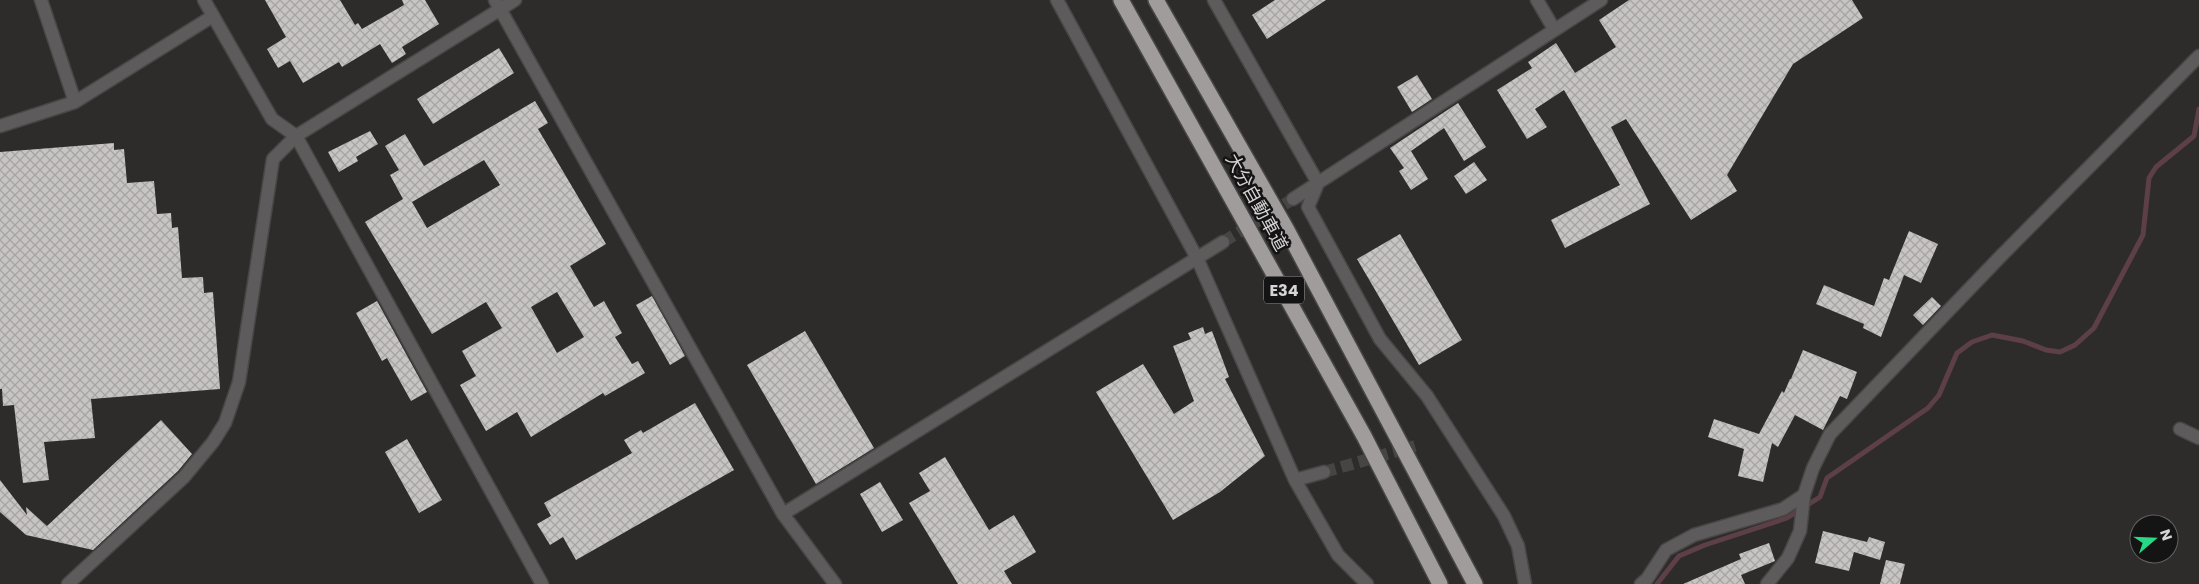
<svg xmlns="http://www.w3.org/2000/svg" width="2199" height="584" font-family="Poppins,'Noto Sans JP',sans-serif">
	<defs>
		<pattern id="building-cross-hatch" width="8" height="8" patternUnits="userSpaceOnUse" patternTransform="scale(1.25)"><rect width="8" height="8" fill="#c8c4c4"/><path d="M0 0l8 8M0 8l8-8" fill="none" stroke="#a6a3a3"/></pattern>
	</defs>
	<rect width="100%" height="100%" fill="#2e2b2b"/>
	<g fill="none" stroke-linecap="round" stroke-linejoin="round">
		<path stroke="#5d4047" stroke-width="5" d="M1657 584 1679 556 1705 545 1787 518 1820 497 1827 478 1928 408 1939 395 1957 353 1972 342 1992 335 2023 341 2046 350 2060 352 2075 345 2094 328 2143 235 2149 178 2156 167 2194 136 2199 109"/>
	</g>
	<path fill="url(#building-cross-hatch)" fill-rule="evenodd" d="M265 0H340L355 25 358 23 362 29 404 5 402 0H425L439 24 402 47 406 54 392 63 380 44 342 67 339 62 303 83 290 61 278 68 267 49 286 37Z
		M1275 0H1326L1267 39 1252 15Z
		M1629 0H1852L1863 18 1793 64 1727 175 1737 191 1691 220 1626 119 1611 127 1650 204 1565 248 1551 220 1620 185 1564 90 1535 109 1547 127 1527 139 1497 90 1532 68 1528 62 1556 43 1575 73 1616 47 1599 20Z
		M499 48 514 73 433 124 417 99Z
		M1417 75 1432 99 1412 112 1397 87Z
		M535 101 548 123 538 129 606 244 570 266 594 307 604 301 622 333 615 337 632 364 638 361 645 373 605 396 603 393 531 437 517 412 486 431 460 385 476 376 462 351 502 328 486 302 432 334 365 222 403 199 390 175 399 170 385 146 405 134 424 166ZM484 160 500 185 427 228 412 202ZM557 292 584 337 557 353 531 307Z
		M1458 103 1486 147 1464 161 1444 128 1411 151 1428 179 1411 190 1399 171 1404 168 1390 148Z
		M370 131 378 144 356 157 358 161 339 172 328 152Z
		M114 143V150L124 149 127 183 154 181 157 214 171 213 172 228 178 227 182 278 203 277 204 293 213 292 220 389 91 399 95 438 44 442 49 480 23 483 14 405 3 406 2 389H0V152Z
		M1474 162 1487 180 1466 194 1454 176Z
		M1909 231 1938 244 1921 283 1904 275 1881 337 1863 328 1864 324 1816 304 1824 285 1874 306 1884 278 1889 280Z
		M1400 234 1462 340 1419 365 1357 259Z
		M652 296 685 356 670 365 636 305Z
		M1932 297 1941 306 1923 325 1913 315Z
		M377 301 427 392 411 401 387 358 382 361 356 313Z
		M1203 327 1205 334 1212 331 1229 377 1225 379 1265 456 1220 492 1173 520 1096 392 1143 364 1174 414 1194 401 1173 346 1191 339 1188 333Z
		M805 331 874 448 816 484 747 365Z
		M1803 350 1857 372 1847 399 1840 396 1823 430 1795 415 1778 447 1772 443 1763 482 1738 476 1744 449 1708 437 1714 419 1759 434 1782 391 1784 393 1790 379H1791Z
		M695 403 734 470 576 560 563 537 550 545 537 524 551 516 544 503 632 453 624 440 641 430 643 433Z
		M161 420 192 454 178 471 93 550 26 535 0 512V480L27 515 26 507 47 526Z
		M407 439 442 500 419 513 385 452Z
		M945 457 989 530 1014 515 1036 552 1004 571 1012 584H958L909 503 930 491 919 473Z
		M880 482 903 520 882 532 860 494Z
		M1823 531 1867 542 1869 537 1885 542 1880 560 1854 552 1849 571 1815 563Z
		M1769 543 1775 561 1741 575 1745 584H1683L1741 559 1739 554Z
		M1886 560 1905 564 1900 584H1880Z"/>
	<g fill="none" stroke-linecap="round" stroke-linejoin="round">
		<path stroke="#474444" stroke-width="12" stroke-dasharray="12 6" stroke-linecap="butt" d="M1223 242 1293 199
			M1324 472 1415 446"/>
		<defs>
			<path id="minor" d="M41 0 75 102
				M495 0 783 514 835 584
				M1057 0 1197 258 1295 480 1338 555 1367 584
				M1214 0 1318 183
				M1537 0 1554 29
				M0 126 75 102 213 16
				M1318 183 1308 207 1380 339 1427 396 1504 516 1518 546 1525 584
				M1293 199 1601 0
				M2180 429 2199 438
				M1295 480 1324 472
				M783 514 1223 242
				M68 584 184 477 213 442 225 423 239 382 273 159 296 136 542 584
				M1641 584 1647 579 1666 550 1694 535 1783 509 1804 495
				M1767 584 1788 558 1800 531 1804 495 1813 468 1830 434 1999 258 2199 56"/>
			<path id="tertiary" d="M204 0 272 119 296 136 515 0"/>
			<path id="motorway" d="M1121 0 1364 436 1440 584
				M1156 0 1287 230 1475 584"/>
		</defs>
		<use href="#minor" stroke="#494646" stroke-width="15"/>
		<use href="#tertiary" stroke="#494646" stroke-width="15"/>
		<use href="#motorway" stroke="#494646" stroke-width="18"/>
		<use href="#minor" stroke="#5d5b5b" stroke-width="12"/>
		<use href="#tertiary" stroke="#5d5b5b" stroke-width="12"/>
		<use href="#motorway" stroke="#a09c9c" stroke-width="15"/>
	</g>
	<g text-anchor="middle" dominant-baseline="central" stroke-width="5" stroke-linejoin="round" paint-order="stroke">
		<rect fill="#151414" stroke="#9c9a9b" stroke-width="1" x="1264" y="276.5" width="40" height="27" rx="4"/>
		<g font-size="16" font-weight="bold" fill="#d6d4d5">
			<text x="1284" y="290">E34</text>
		</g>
		<g font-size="18" fill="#d6d4d5" stroke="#151414">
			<text transform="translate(1257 202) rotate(61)">大分自動車道</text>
		</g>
	</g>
	<g transform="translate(2154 539) rotate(71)"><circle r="24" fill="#151414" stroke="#626161"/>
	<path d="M0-4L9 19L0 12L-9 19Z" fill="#29d885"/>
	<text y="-8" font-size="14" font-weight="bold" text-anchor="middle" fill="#d6d4d5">N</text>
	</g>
</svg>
